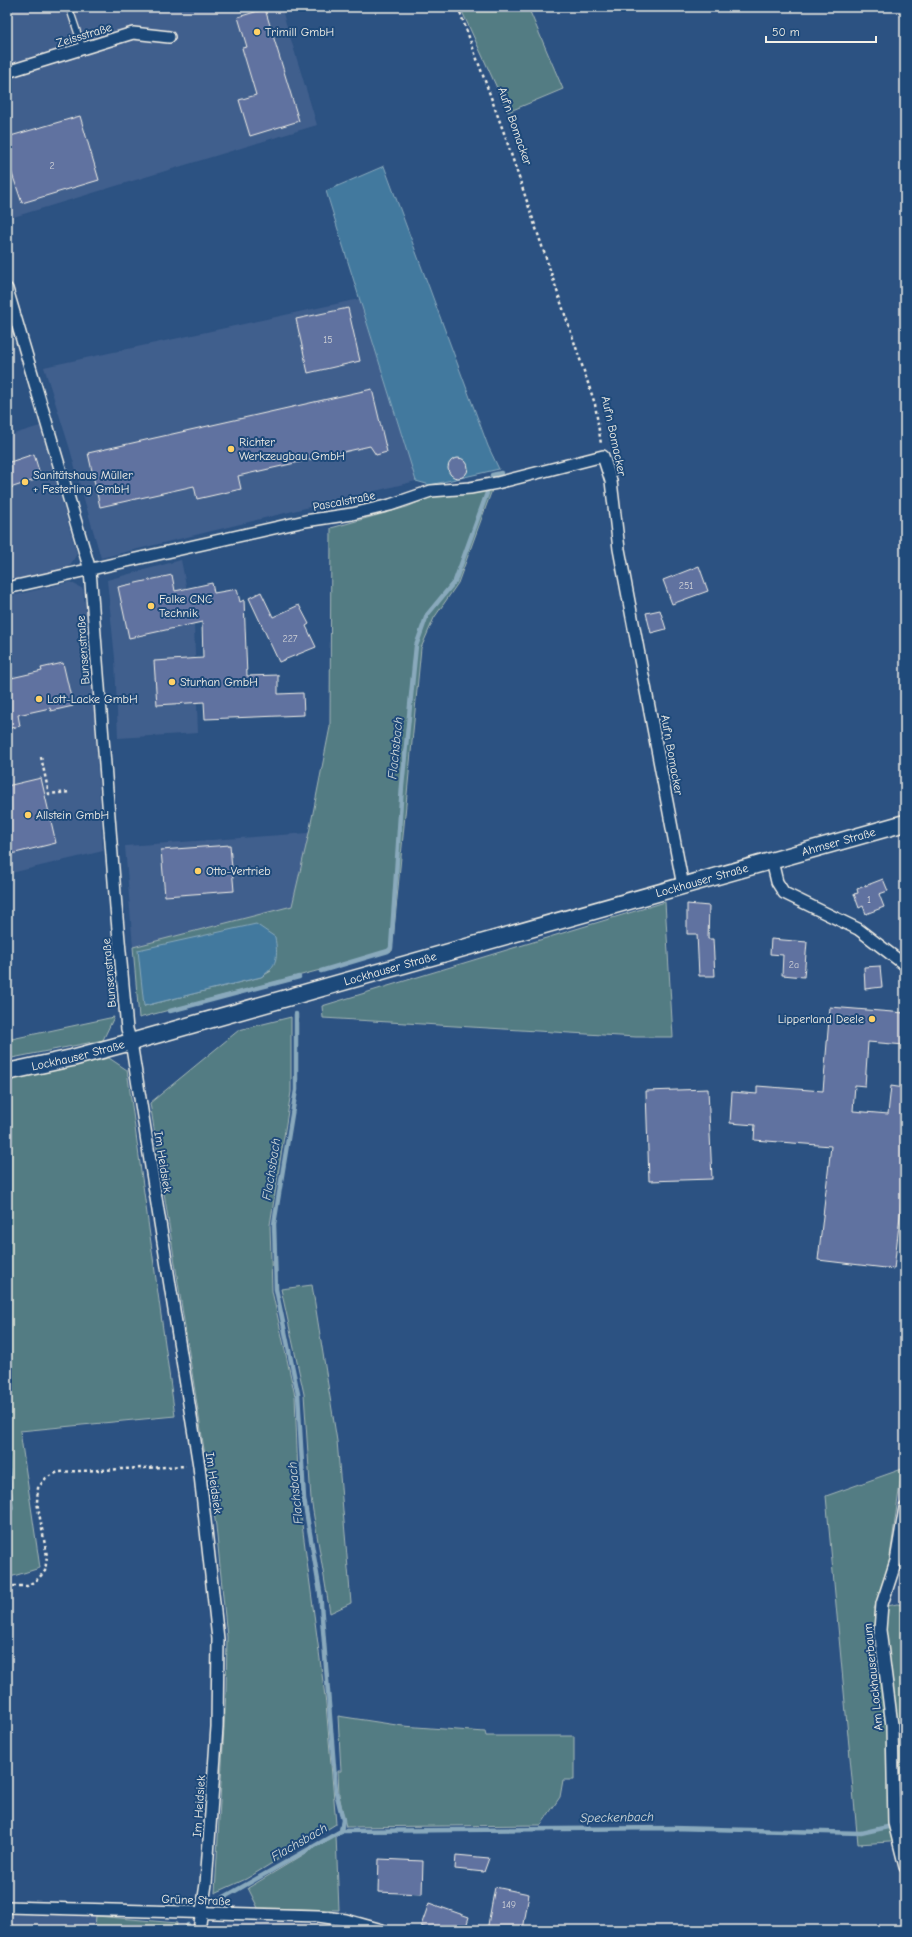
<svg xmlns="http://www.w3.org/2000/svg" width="912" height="1937" font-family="'Comic Neue',sans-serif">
	<rect width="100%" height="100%" fill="#2c5282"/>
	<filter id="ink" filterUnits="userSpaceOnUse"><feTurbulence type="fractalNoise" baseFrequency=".025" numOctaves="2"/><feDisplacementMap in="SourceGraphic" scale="8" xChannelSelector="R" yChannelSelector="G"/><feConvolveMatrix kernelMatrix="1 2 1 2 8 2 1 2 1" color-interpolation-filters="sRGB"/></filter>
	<g filter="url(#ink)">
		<path fill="#405f8d" d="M7 7H281L317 125 7 219Z
			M359 299 416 481 101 558 69 446 44 367Z
			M40 426 77 554 68 568 7 581V436Z
			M181 560 194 626 198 733 118 738 115 658 107 580Z
			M70 582 83 589 90 647 103 851 7 874V597Z
			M309 833 292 907 133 947 125 846Z
			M7 1915 96 1916 95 1926 93 1930H7Z
			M223 1923H286L347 1927 359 1930H212Z"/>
		<path fill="#537c83" stroke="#a4b6b6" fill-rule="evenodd" d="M460 7H528L563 89 508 112Z
			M492 490 458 583 434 618 421 648 392 951 139 1018 133 947 292 906 309 833 330 727 331 528 407 507 435 495ZM271 971 261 977 144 1006Z
			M665 902 673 1037H636L323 1018 322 1006Z
			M114 1017 103 1040 7 1059V1040Z
			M291 1017V1092L270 1225 272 1291 295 1396 299 1502 326 1704 336 1824 246 1879 215 1893 226 1691 227 1637 216 1526 150 1103 239 1030Z
			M109 1058 127 1070 175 1416 20 1431 40 1568 7 1578V1522L13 1508 7 1440V1080Z
			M312 1285 337 1441 351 1603 330 1613 311 1499 304 1394 281 1289Z
			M902 1469 888 1571 874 1609 897 1604 905 1605V1841L858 1844 826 1496Z
			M338 1716 403 1726 485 1732 486 1736H574V1780H563L560 1797 541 1825 346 1827 339 1795 338 1771H341Z
			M336 1835 339 1910 258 1908 248 1888Z
			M96 1916 177 1923 176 1930H93L95 1926Z"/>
		<path fill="#42799e" stroke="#89a9bc" d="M384 166 488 446 499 469 430 485 416 481 326 191Z
			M256 924 275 937C278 956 278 966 261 977L144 1006 138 950Z
			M7 1440 13 1508 7 1522Z"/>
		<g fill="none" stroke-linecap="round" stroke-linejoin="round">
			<path stroke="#89a9bc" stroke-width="4.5" d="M492 477V475L501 473
				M321 971 388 951 391 948 402 786 416 646 427 615 455 581 487 493
				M170 1011 299 977
				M898 1825 905 1823
				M341 1831 672 1828 861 1833 892 1826
				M219 1900 341 1831 343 1820 336 1792 320 1592 304 1499 298 1394 276 1289 274 1224 296 1090V1014
				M185 1930 188 1925"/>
		</g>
		<path fill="#6072a0" stroke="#f4f1e8" d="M265 9 299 121 250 136 239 100 256 95 242 48 247 47 238 17Z
			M80 116 99 180 22 203 7 159V137Z
			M348 308 360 361 308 373 296 319Z
			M372 389 387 452 376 455 370 446 238 476 241 489 197 499 194 486 100 507 88 453Z
			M34 454 41 478 7 489V463Z
			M448 468a10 10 0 1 1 20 0a10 10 0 1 1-20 0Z
			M699 566 708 591 672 604 663 580Z
			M172 575 175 591 212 583 214 593 237 589 240 602 244 600 247 676 278 675V694L303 693 304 715 205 719 204 702 157 705 154 661 203 658 202 622 129 638 118 587Z
			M261 592 273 617 299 605 309 624 306 626 316 647 279 662 249 598Z
			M660 610 666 629 651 633 646 613Z
			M63 663 73 706 51 711 50 708 18 715 20 726 7 729V679L42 671 41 668Z
			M41 778 56 843 7 855V786Z
			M230 845 234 891 165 896 161 850Z
			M883 879 888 891 879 894 884 907 866 914 863 906 859 908 854 894 858 893 857 889Z
			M687 904 709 906 708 939H713L715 976H699L697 934H687Z
			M771 939 807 942 804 977 782 975 783 955 770 954Z
			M880 966 882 987 865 989 864 967Z
			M830 1007 905 1013V1045L868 1042 865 1086 855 1085 853 1111 888 1114 891 1086 904 1088 901 1115H905V1171L894 1269 818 1260 831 1146 754 1140 755 1125 730 1123 732 1092 757 1094V1086L823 1091Z
			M708 1089 712 1179 649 1181 646 1091Z
			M456 1855 489 1858 484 1872 455 1869Z
			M379 1859 423 1861 422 1894 378 1892Z
			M495 1887 529 1894 523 1930H487Z
			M429 1903 469 1917 465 1930H433L421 1926Z"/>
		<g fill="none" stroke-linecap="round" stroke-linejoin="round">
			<defs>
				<path id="lane" d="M69 7 83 49"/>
				<path id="street" d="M7 72 133 33 169 37
					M7 289 90 570 116 907 127 1029 131 1042 199 1466 218 1639 217 1727 206 1884 199 1930
					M7 588 305 521 352 514 390 505 431 491 470 488 497 483 603 456 611 481 619 549 683 886
					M772 861 777 882 784 893 858 929 905 965
					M905 1508 896 1561 882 1604 880 1630 892 1725 894 1823 905 1867
					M7 1907 318 1916 346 1920 382 1930"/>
				<g id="secondary">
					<path id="s1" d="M7 1072 72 1058 131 1042 905 823"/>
				</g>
			</defs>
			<use href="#lane" stroke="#f4f1e8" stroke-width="8"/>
			<use href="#street" stroke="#f4f1e8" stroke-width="14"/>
			<use href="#secondary" stroke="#f4f1e8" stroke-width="19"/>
			<path stroke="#f4f1e8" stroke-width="2.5" stroke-dasharray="3 3" stroke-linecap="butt" d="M458 7 504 133 595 404 601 444
				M41 757 49 794 70 792
				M7 1586H27L38 1579 45 1571 47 1556 37 1502 38 1488 46 1478 58 1472 186 1466"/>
			<use href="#lane" stroke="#1f4a7a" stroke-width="5.5"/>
			<use href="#street" stroke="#1f4a7a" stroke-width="11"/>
			<use href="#secondary" stroke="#1f4a7a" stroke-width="16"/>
		</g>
	</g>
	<g fill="#ffd166" stroke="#1f4a7a" stroke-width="1.5">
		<circle cx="257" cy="32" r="4"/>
		<circle cx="231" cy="449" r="4"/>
		<circle cx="25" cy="482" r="4"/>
		<circle cx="151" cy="606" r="4"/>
		<circle cx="172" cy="682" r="4"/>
		<circle cx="39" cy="699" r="4"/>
		<circle cx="28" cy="815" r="4"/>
		<circle cx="198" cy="871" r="4"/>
		<circle cx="872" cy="1019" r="4"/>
	</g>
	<g text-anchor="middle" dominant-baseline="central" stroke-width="4" stroke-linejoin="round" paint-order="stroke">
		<g font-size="10" fill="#cfd1d6">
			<text x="52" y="166">2</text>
			<text x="328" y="340">15</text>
			<text x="686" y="586">251</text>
			<text x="290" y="639">227</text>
			<text x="869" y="900">1</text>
			<text x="794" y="965">2a</text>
			<text x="509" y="1905">149</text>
		</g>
		<g font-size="12" fill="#f4f1e8" stroke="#1f4a7a" text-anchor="start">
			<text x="265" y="32">Trimill GmbH</text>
			<text x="239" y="442">Richter<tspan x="239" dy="14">Werkzeugbau GmbH</tspan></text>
			<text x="33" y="475">Sanitätshaus Müller<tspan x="33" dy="14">+ Festerling GmbH</tspan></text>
			<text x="159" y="599">Falke CNC<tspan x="159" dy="14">Technik</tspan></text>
			<text x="180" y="682">Sturhan GmbH</text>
			<text x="47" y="699">Lott-Lacke GmbH</text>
			<text x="36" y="815">Allstein GmbH</text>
			<text x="206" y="871">Otto-Vertrieb</text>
			<text x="864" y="1019" text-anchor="end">Lipperland Deele</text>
		</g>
		<g font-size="12" fill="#f4f1e8" stroke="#1f4a7a">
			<text transform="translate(84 35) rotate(-17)">Zeissstraße</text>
			<text transform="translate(515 126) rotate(71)">Auf'n Bomacker</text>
			<text transform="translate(614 436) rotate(78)">Auf'n Bomacker</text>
			<text transform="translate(344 501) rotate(-11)">Pascalstraße</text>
			<text transform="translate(83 650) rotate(-94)">Bunsenstraße</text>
			<text transform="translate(672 755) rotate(80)">Auf'n Bomacker</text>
			<text stroke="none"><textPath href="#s1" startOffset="863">Ahmser Straße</textPath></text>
			<text stroke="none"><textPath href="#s1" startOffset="721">Lockhauser Straße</textPath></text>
			<text stroke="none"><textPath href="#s1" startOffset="397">Lockhauser Straße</textPath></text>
			<text transform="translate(109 973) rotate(-95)">Bunsenstraße</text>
			<text stroke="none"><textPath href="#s1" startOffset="73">Lockhauser Straße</textPath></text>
			<text transform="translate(163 1162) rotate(81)">Im Heidsiek</text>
			<text transform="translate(214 1483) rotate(82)">Im Heidsiek</text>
			<text transform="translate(873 1677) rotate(-96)">Am Lockhauserbaum</text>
			<text transform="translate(199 1806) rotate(-86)">Im Heidsiek</text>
			<text transform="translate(196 1900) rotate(2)">Grüne Straße</text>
		</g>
		<g font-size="13" font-style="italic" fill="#d9dfdd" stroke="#1f4a7a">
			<text transform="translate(395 748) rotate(-84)">Flachsbach</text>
			<text transform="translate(271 1169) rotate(-81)">Flachsbach</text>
			<text transform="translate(295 1493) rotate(-96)">Flachsbach</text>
			<text transform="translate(617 1817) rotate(-1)">Speckenbach</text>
			<text transform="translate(299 1842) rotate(-30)">Flachsbach</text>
		</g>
	</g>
	<rect width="912" height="1937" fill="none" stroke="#1f4a7a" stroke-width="24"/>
	<rect x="12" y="12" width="888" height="1913" fill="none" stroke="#f4f1e8" stroke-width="1.5" filter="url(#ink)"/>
	<path d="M766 36v6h110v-6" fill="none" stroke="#f4f1e8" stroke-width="2"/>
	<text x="772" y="36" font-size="12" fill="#f4f1e8" stroke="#1f4a7a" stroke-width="3" paint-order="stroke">50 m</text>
</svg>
